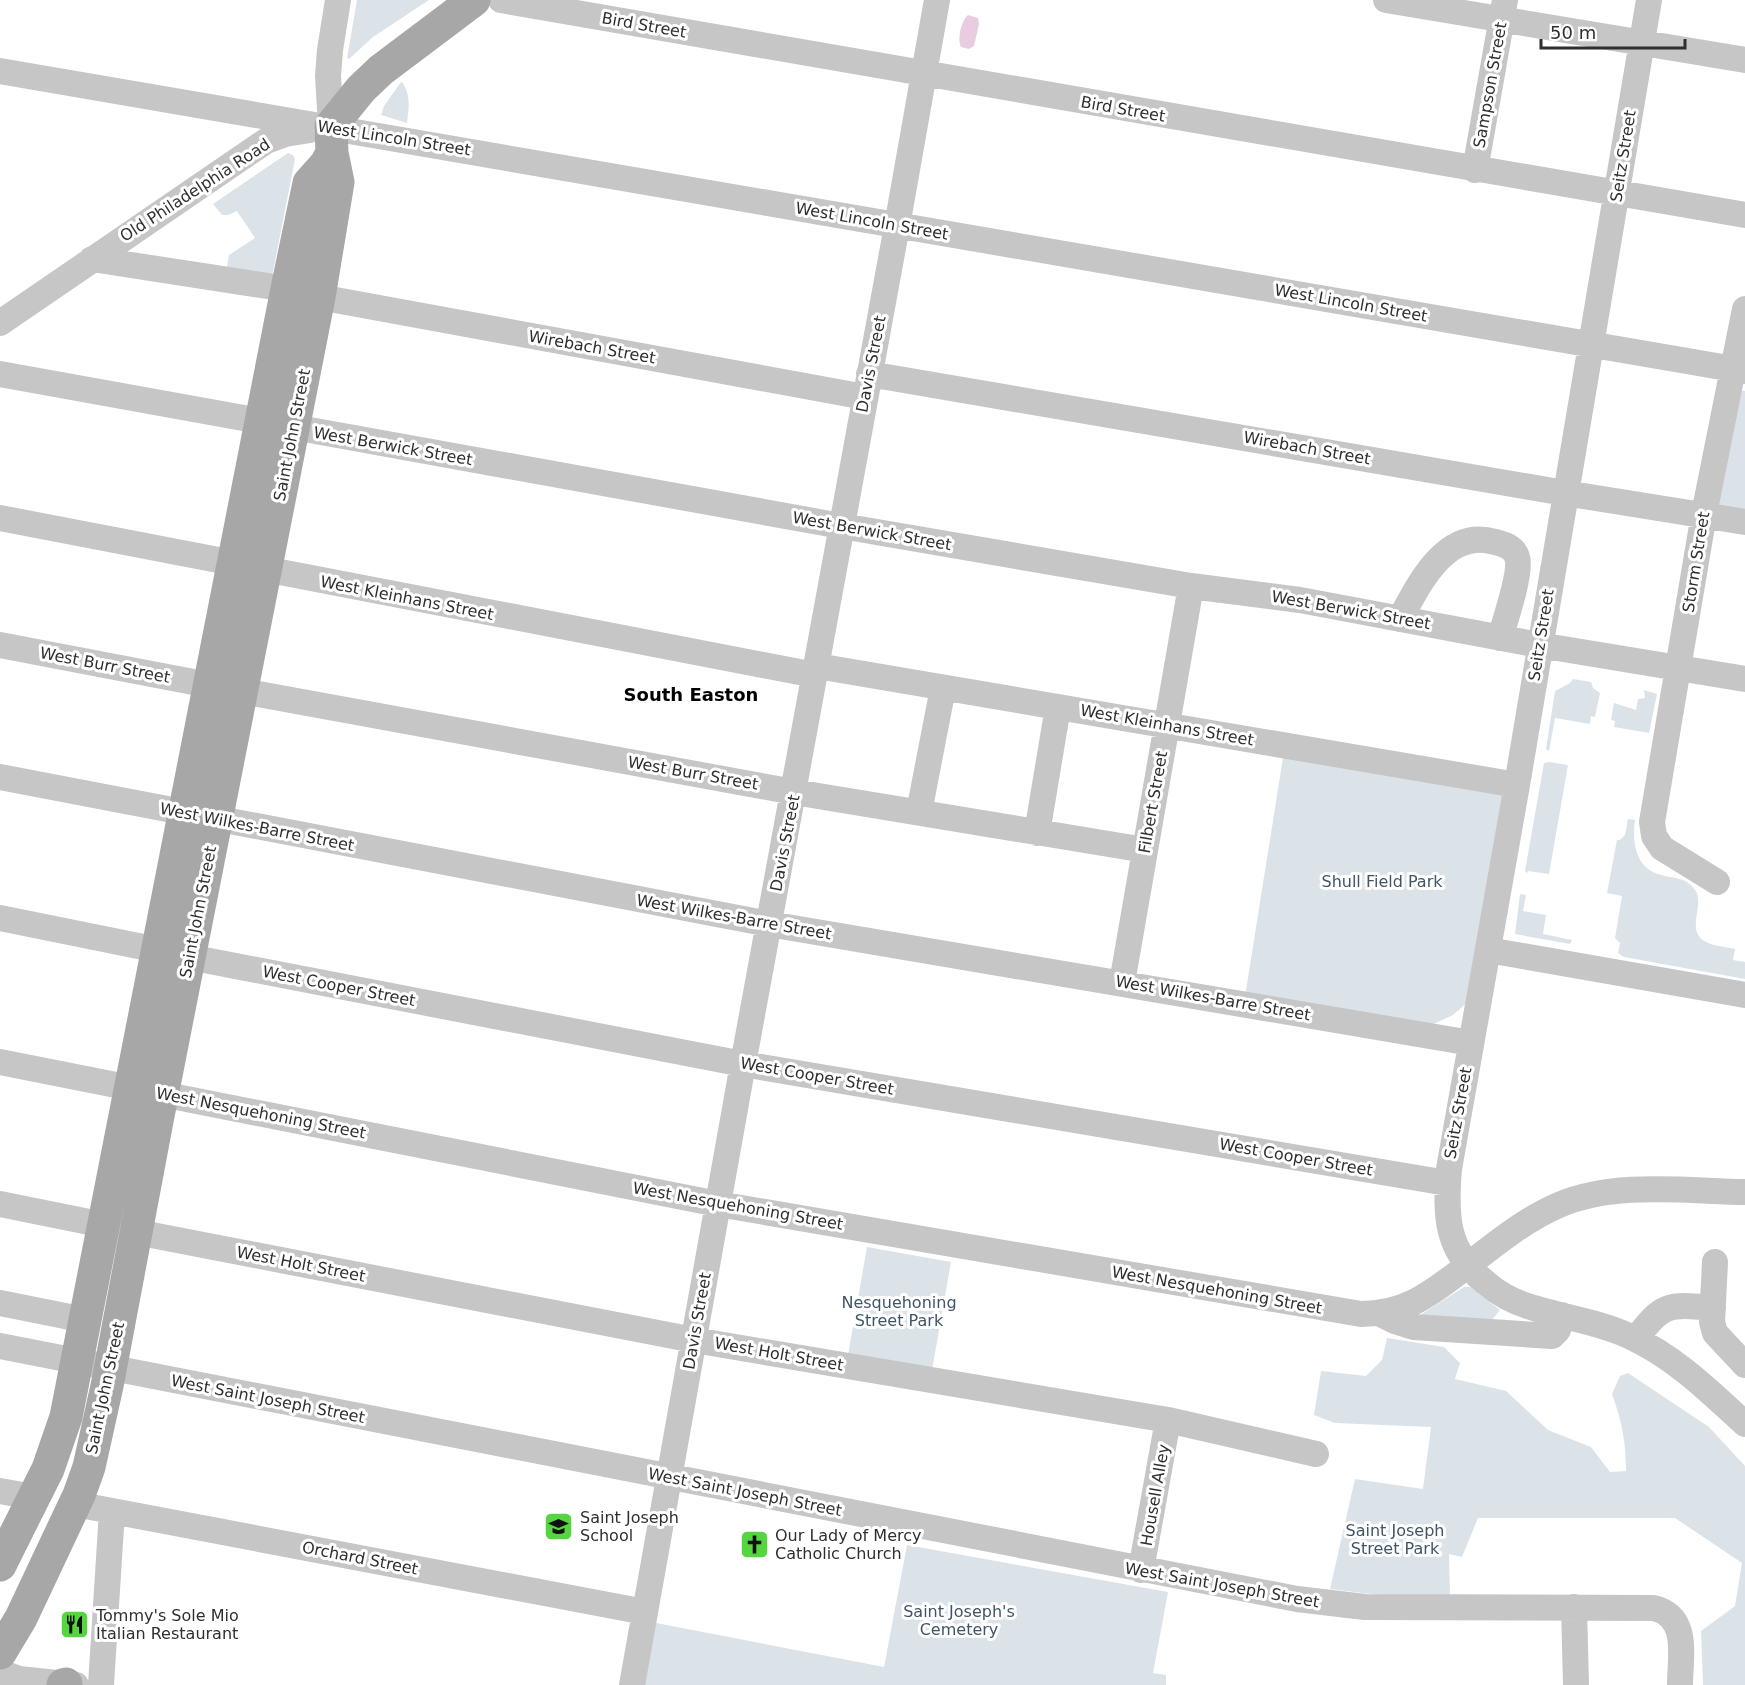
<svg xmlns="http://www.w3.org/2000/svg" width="1745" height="1685" font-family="'DejaVu Sans',sans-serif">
	<rect width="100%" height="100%" fill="#fff"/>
	<path fill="#dbe3e8" d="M357 0H429L373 37 349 59 347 58Z
		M401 82H402C411 95 409 107 407 123L381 115 384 106Z
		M288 153 293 155 295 159 271 282 226 273 229 255 255 238 237 211 228 215H222L213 204Z
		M1736 389 1745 391V516L1718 511 1716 504Z
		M1573 679 1591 682 1593 688 1600 693 1595 717 1591 716 1590 724 1555 718 1549 751 1546 749 1555 691 1570 683Z
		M1644 690 1657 694 1649 733 1614 727 1615 721 1611 720 1614 703 1636 710 1638 699 1645 698Z
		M1285 745 1517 785 1470 1000 1453 1015 1414 1033 1244 1003Z
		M1549 762 1568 765 1549 874 1528 871V873L1525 871 1544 763Z
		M1628 819 1635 820C1632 840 1635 867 1658 874 1672 879 1686 876 1695 890 1706 905 1683 933 1708 943 1716 946 1727 947 1735 949L1733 960 1745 962V979L1624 957 1618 953 1620 943 1615 938 1622 896 1607 893 1617 840H1620L1625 835Z
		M1520 894 1526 895 1523 911 1546 915 1543 934 1572 940 1570 944 1515 934Z
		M867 1247 951 1262 931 1376 847 1361Z
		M1464 1287H1470L1500 1310 1492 1320 1417 1317Z
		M1387 1338 1444 1347 1460 1363 1455 1379 1506 1391 1548 1430 1591 1447 1610 1472 1626 1471C1626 1442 1622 1422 1612 1394L1620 1376 1628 1373 1709 1427 1745 1466V1685H1703L1701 1631 1735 1606 1742 1563 1675 1518H1478L1462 1557 1449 1554 1450 1595H1379L1330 1589 1355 1479 1423 1489 1431 1427 1335 1423 1314 1415 1321 1371 1366 1376 1382 1360Z
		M907 1545 1168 1592 1153 1673 1166 1675V1685H641L651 1622 884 1667Z"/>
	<path fill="#e9cce0" d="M968 15 978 18 979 24 974 46 969 49 961 47C957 39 961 21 968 15Z"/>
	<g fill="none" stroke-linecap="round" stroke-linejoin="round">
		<path stroke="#c6c6c6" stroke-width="26" d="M501 0 1745 215
			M1386 0 1745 60
			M1649 0 1517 785 1449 1169C1445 1217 1446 1251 1486 1283 1500 1295 1516 1303 1534 1308 1566 1318 1599 1322 1629 1336 1675 1357 1709 1391 1745 1424
			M0 71 1745 371
			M331 126 328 76 330 50 338 0
			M1475 170 1505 0
			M92 259 287 289
			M319 297 865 397
			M0 323 266 141 285 134 310 130
			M0 374 830 524 1191 586 1300 600 1539 645 1745 679
			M869 374 1565 493 1745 522
			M0 518 815 675
			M1400 619C1419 584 1446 527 1495 542 1504 544 1514 547 1517 557 1522 571 1505 621 1500 638
			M0 645 209 685
			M817 666 1517 785
			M242 691 794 792 1145 850
			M0 777 769 924 1471 1043
			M919 812 943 688
			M1037 833 1058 707
			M1717 882 1662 848 1654 836 1652 822 1704 514 1745 309
			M0 918 158 950
			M1488 950 1745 995
			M189 957 743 1064 1447 1183
			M1122 983 1191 586
			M0 1062 718 1204 1361 1314C1408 1314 1432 1292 1467 1266 1495 1244 1526 1219 1559 1205 1614 1181 1686 1191 1745 1192
			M0 1204 104 1225
			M136 1232 694 1340 1168 1420 1316 1454
			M1715 1262 1712 1322 1715 1333 1745 1365
			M0 1303 85 1320
			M1379 1313 1395 1321 1414 1327 1552 1336 1558 1330 1562 1315
			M1636 1339C1663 1303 1668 1304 1713 1308
			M0 1346 1297 1599 1365 1607 1654 1608C1690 1617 1680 1657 1680 1685
			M0 1491 34 1497
			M75 1504 645 1612
			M1141 1570 1168 1420
			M1574 1607 1576 1685
			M0 1672 19 1679 76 1685
			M101 1685 112 1511
			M632 1685 743 1064 897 226 937 0"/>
		<path stroke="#a7a7a7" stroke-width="33" d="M0 1565 48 1469 66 1417 287 289 309 183 326 164 332 153
			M0 1653 21 1618 79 1495 89 1467 107 1386 157 1121 319 297 338 182 332 153 331 126 361 89 381 70 474 0
			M63 1685 66 1684"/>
	</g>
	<defs>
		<symbol id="school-square" viewBox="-11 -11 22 22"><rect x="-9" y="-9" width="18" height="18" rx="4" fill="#55d641" stroke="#fff"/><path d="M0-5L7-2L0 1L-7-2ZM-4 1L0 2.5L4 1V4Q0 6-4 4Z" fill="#111"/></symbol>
		<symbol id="church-square" viewBox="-11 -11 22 22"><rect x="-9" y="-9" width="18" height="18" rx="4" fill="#55d641" stroke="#fff"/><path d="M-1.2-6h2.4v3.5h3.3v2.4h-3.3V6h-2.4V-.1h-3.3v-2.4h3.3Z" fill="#111"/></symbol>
		<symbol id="restaurant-square" viewBox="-11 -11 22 22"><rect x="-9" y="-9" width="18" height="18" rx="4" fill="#55d641" stroke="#fff"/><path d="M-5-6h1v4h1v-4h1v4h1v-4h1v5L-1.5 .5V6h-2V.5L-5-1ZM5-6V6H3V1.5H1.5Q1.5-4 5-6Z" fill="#111"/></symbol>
	</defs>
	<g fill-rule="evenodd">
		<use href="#school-square" x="542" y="1510" width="33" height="33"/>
		<use href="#church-square" x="738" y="1528" width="33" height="33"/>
		<use href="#restaurant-square" x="58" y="1608" width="33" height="33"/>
	</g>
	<g text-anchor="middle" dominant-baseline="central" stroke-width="6" stroke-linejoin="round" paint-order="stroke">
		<g font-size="16" fill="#2f2f2f" stroke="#fff">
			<text transform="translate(644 25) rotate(10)">Bird Street</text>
			<text transform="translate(1490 85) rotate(-80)">Sampson Street</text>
			<text transform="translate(1123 109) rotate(10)">Bird Street</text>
			<text transform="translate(394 138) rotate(9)">West Lincoln Street</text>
			<text transform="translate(1623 156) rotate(-81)">Seitz Street</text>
			<text transform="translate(195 190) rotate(-33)">Old Philadelphia Road</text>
			<text transform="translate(872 221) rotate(10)">West Lincoln Street</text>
			<text transform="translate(1351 303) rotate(10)">West Lincoln Street</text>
			<text transform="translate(592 347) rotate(10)">Wirebach Street</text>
			<text transform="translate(871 364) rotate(-79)">Davis Street</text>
			<text transform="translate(292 435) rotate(-79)">Saint John Street</text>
			<text transform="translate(393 446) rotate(10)">West Berwick Street</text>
			<text transform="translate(1307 448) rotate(10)">Wirebach Street</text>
			<text transform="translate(872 531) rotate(10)">West Berwick Street</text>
			<text transform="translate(1696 562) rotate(-81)">Storm Street</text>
			<text transform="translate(407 598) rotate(11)">West Kleinhans Street</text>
			<text transform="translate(1351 610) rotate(10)">West Berwick Street</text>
			<text transform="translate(1541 635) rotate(-81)">Seitz Street</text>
			<text transform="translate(105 665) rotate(11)">West Burr Street</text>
			<text transform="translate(1167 725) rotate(10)">West Kleinhans Street</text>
			<text transform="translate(693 773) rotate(10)">West Burr Street</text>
			<text transform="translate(1153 802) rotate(-80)">Filbert Street</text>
			<text transform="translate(257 827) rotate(11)">West Wilkes-Barre Street</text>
			<text transform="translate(785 843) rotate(-79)">Davis Street</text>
			<text transform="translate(198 912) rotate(-79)">Saint John Street</text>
			<text transform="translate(734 917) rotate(10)">West Wilkes-Barre Street</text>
			<text transform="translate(339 986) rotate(11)">West Cooper Street</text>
			<text transform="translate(1213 998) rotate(10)">West Wilkes-Barre Street</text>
			<text transform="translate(817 1076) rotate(10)">West Cooper Street</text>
			<text transform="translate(261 1113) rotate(11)">West Nesquehoning Street</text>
			<text transform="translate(1458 1113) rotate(-80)">Seitz Street</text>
			<text transform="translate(1296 1157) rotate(10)">West Cooper Street</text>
			<text transform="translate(738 1206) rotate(10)">West Nesquehoning Street</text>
			<text transform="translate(301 1264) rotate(11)">West Holt Street</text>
			<text transform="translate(1217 1290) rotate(10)">West Nesquehoning Street</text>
			<text transform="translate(697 1321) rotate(-80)">Davis Street</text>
			<text transform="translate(779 1354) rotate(10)">West Holt Street</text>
			<text transform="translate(105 1388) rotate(-78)">Saint John Street</text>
			<text transform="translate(268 1399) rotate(11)">West Saint Joseph Street</text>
			<text transform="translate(745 1492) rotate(11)">West Saint Joseph Street</text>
			<text transform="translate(1155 1495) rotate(-80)">Housell Alley</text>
			<text transform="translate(360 1558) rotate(11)">Orchard Street</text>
			<text transform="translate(1222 1585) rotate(10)">West Saint Joseph Street</text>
		</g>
		<g font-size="16" fill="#405567" stroke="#fff">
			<text x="1382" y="881">Shull Field Park</text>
			<text x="899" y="1302">Nesquehoning<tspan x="899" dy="18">Street Park</tspan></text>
			<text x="1395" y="1530">Saint Joseph<tspan x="1395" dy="18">Street Park</tspan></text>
			<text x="959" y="1611">Saint Joseph's<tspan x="959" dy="18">Cemetery</tspan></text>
		</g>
		<g font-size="16" fill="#2f2f2f" stroke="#fff" text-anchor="start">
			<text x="580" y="1517">Saint Joseph<tspan x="580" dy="18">School</tspan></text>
			<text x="775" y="1535">Our Lady of Mercy<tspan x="775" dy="18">Catholic Church</tspan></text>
			<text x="96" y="1615">Tommy's Sole Mio<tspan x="96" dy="18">Italian Restaurant</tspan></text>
		</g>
		<g font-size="18" font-weight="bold" fill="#000" stroke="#fff">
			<text x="691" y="694">South Easton</text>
		</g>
	</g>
	<path d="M1541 39v9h144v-9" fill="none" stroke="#2f2f2f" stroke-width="3"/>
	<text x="1550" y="39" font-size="18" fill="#2f2f2f" stroke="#ffffff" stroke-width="4.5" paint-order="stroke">50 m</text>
</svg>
